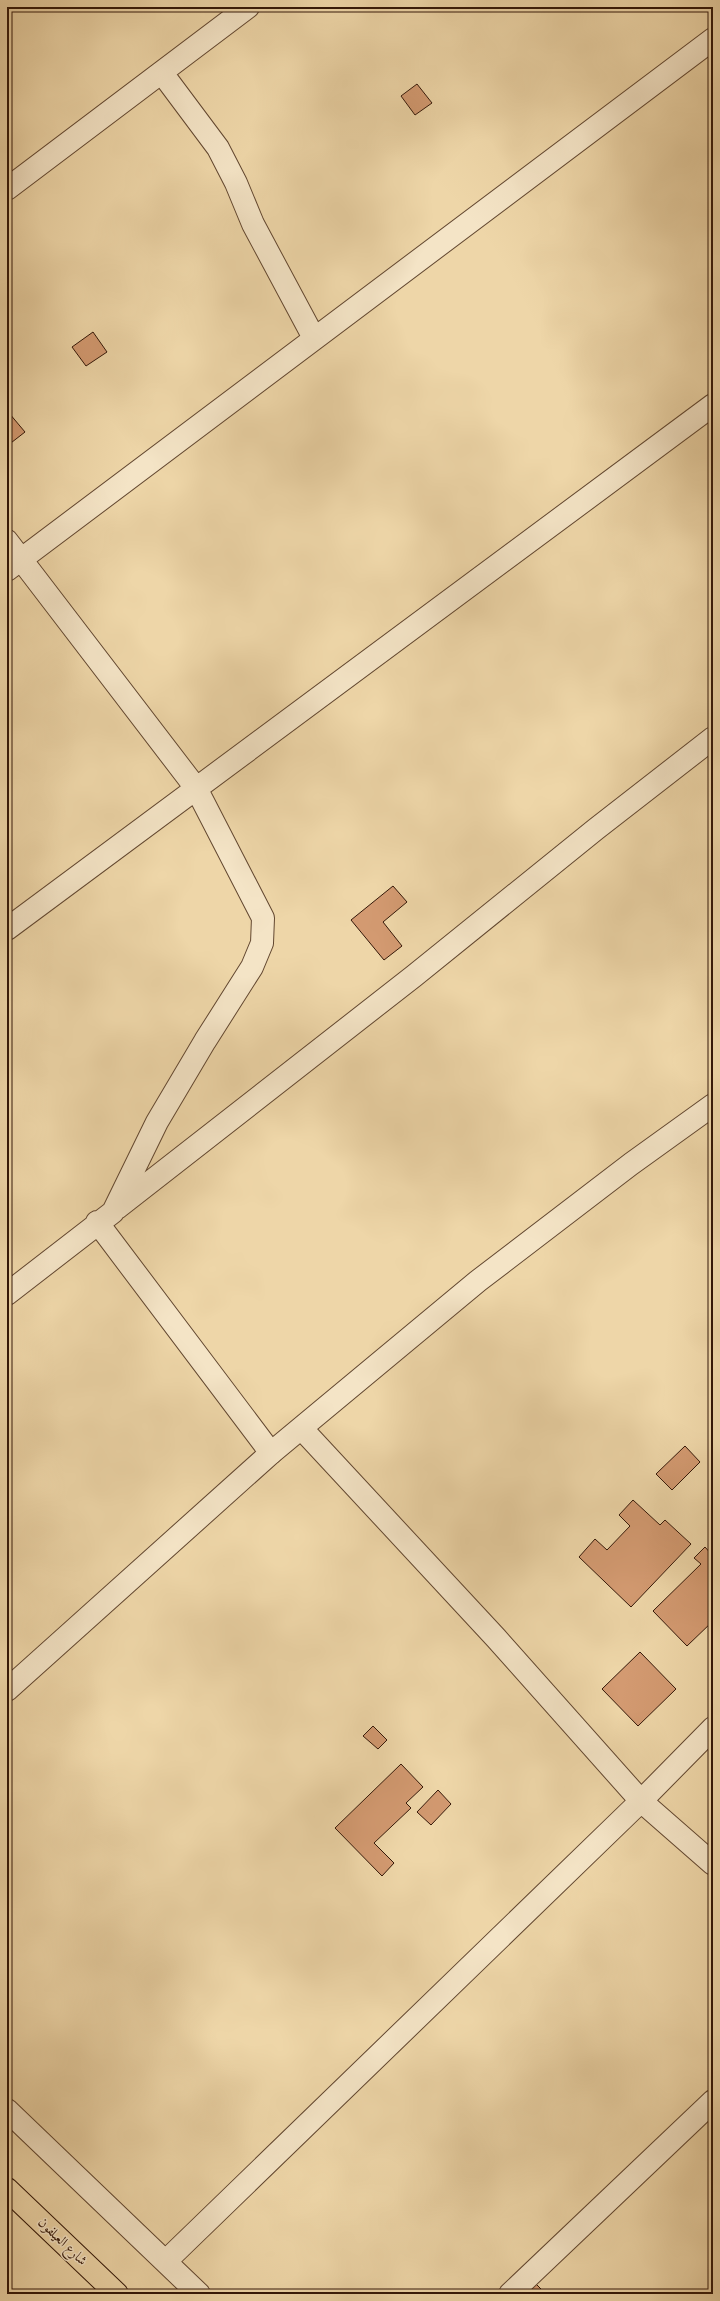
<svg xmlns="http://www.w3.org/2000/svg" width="720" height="2301" font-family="Vollkorn,Amiri,serif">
	<rect width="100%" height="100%" fill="#eed6a8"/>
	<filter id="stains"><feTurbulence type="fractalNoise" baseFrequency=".005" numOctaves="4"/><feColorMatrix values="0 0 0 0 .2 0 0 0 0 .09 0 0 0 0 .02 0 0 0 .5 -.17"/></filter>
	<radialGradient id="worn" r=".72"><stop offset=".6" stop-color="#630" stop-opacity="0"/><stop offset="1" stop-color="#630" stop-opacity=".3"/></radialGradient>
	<path fill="#d39a71" stroke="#331708" d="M417 84 432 103 415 115 401 96Z
		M93 332 107 352 86 366 72 347Z
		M9 413 25 432 7 446V415Z
		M393 886 407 902 383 922 402 946 384 960 351 920Z
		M685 1446 700 1462 672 1490 656 1474Z
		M633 1500 660 1525 665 1520 691 1544 631 1607 579 1557 595 1539 607 1550 630 1526 619 1515Z
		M705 1547 713 1556V1567L708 1572 713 1576V1621L687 1646 653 1611 701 1564 694 1558Z
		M640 1652 676 1689 638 1726 602 1689Z
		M373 1726 387 1740 378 1749 363 1736Z
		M401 1764 423 1787 406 1803 411 1808 374 1843 394 1863 382 1876 335 1828Z
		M438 1790 451 1804 431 1825 417 1812Z
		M533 2281 546 2294H520Z"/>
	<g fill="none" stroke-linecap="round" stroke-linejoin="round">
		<defs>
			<path id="minor" d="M162 73 218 148 236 183 253 224 314 338
				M7 189 248 7
				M7 541 196 788 263 918 262 943 252 967 205 1041 157 1122 113 1212 7 1294
				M7 570 713 39
				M7 929 713 405
				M117 1208 414 976 596 829 713 738
				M97 1222 271 1453
				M302 1429 496 1638 641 1801 713 1864
				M7 2110 199 2294
				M166 2261 641 1801 713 1728
				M510 2294 713 2101"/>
			<path id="tertiary" d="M7 1690 271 1453 478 1281 631 1164 713 1105"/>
			<path id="trunk" d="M7 2189 117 2294"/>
		</defs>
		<use href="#minor" stroke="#624730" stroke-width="24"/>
		<use href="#tertiary" stroke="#624730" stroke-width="24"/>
		<use href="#trunk" stroke="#331708" stroke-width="24"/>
		<use href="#minor" stroke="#f4e4c6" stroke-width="22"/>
		<use href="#tertiary" stroke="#f4e4c6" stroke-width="22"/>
		<use href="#trunk" stroke="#eed6a8" stroke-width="22"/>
	</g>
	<g text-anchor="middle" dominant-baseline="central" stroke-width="3" stroke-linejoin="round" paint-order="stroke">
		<g font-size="14" fill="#331708" stroke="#f4e4c6">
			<text transform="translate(62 2242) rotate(44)">شارع العيلفون</text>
		</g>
	</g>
	<rect width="720" height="2301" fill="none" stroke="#eed6a8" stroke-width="24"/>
	<rect x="8" y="8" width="704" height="2285" fill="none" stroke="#331708" stroke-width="2"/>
	<rect x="12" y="12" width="696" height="2277" fill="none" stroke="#331708"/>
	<rect width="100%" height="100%" filter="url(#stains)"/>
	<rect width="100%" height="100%" fill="url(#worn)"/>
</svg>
